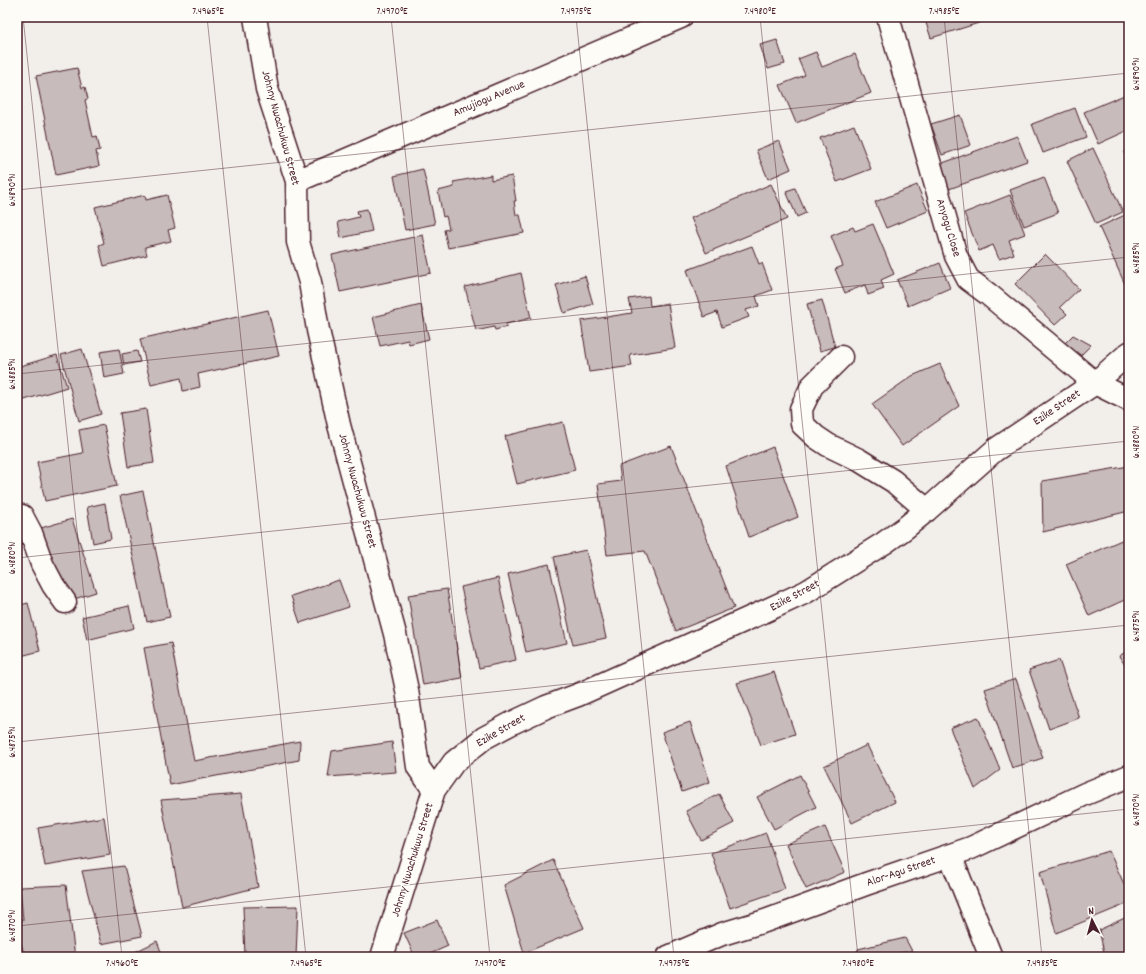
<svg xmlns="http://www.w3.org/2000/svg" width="1146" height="974" font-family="Dekko,sans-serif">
	<rect width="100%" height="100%" fill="#f2efeb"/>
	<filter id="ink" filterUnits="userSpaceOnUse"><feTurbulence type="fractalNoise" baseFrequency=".025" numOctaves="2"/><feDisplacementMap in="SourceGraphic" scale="8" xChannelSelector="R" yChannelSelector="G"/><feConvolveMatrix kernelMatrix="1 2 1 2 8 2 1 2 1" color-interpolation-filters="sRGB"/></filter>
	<g filter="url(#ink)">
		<path fill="#c8bbbb" stroke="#4a1f2b" d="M924 17H981L982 22 931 38Z
			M777 40 785 64 768 69 760 45Z
			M816 52 822 67 855 54 871 93 796 123 780 85 805 75 798 59Z
			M77 68 82 88 85 87 88 99 85 100 93 137 97 136 100 150 96 151 99 166 56 175 36 76Z
			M1129 93V130L1098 144 1084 112Z
			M1075 108 1086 137 1043 153 1032 124Z
			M960 115 971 145 942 155 931 124Z
			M854 125 871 169 837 182 820 138Z
			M1017 136 1027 161 949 189 940 164Z
			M779 141 791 169 768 179 756 150Z
			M1093 148 1123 212 1096 224 1067 161Z
			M1129 150V162L1124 152Z
			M423 169 435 224 405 230 394 176Z
			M491 175V180L512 176 516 201H514L516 215H520L524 233 448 248 444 230 449 229 446 216 443 217 438 191 454 187 453 182Z
			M1044 177 1058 213 1024 226 1010 190Z
			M771 184 787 219 706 253 691 218Z
			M917 185 928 211 886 228 875 202Z
			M795 188 806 213 797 217 786 191Z
			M145 195 146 200 167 195 175 228 168 230 171 241 145 247 147 255 104 266 99 245 104 243 95 207Z
			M1010 195 1025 234 1009 240 1014 254 999 259 993 245 979 251 964 213Z
			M367 209 372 231 341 238 338 222 359 217 357 211Z
			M1125 215 1129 224 1128 291 1099 227Z
			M873 224 894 274 881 280 884 289 868 295 865 285 845 293 835 269 843 266 831 236 853 227 855 231Z
			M423 235 431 273 340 292 332 255Z
			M752 246 759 264 762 263 772 290 756 296 759 306 746 310 749 317 722 327 717 312 704 317 687 270Z
			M1045 254 1079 289 1060 307 1067 314 1055 325 1015 284Z
			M940 263 950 288 908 306 897 280Z
			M521 273 531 318 506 324 507 327 495 330 494 327 476 331 465 287Z
			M585 276 593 304 564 313 556 285Z
			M649 296 650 306 668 303 675 348 630 355 632 366 589 372 581 321 632 313 629 299Z
			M822 300 835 347 820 351 807 304Z
			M421 305 429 339 409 344 408 340 380 346 373 317Z
			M268 310 279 356 198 374 200 387 183 391 181 378 151 385 140 339Z
			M1073 335 1091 345 1078 358 1063 345Z
			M82 349 101 414 79 421 61 355Z
			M119 349 124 374 104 378 100 352Z
			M137 351 140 362 124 365 122 354Z
			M57 355 67 387 21 401 17 387V367Z
			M940 364 959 406 902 446 872 404 912 376Z
			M146 409 154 463 128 467 120 413Z
			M563 422 575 470 517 484 505 436Z
			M104 425 117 486 45 501 37 462 83 453 79 430Z
			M671 446 734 608 676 631 645 551 607 555 598 484 621 481 619 466Z
			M773 447 798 517 749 537 726 466Z
			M1129 466V511L1043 532 1042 481Z
			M143 491 170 617 147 622 120 496Z
			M105 503 111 539 93 543 87 507Z
			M72 519 96 592 65 602 41 528Z
			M1124 539 1129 552V598L1089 616 1066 564Z
			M586 550 606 638 573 645 554 557Z
			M549 564 567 643 526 652 508 574Z
			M498 578 516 660 479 668 461 587Z
			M339 580 349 607 300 623 291 596Z
			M447 589 462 678 423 685 408 595Z
			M28 603 40 651 17 657V606Z
			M129 606 134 628 87 640 82 617Z
			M171 643 194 761 300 741 299 760 170 785 144 648Z
			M1129 650V671L1119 656Z
			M1059 660 1079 718 1049 729 1029 670Z
			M774 672 795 734 761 745 737 683Z
			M1016 679 1043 758 1012 768 985 689Z
			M978 717 1000 770 975 789 950 728Z
			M690 722 710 782 682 792 662 732Z
			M392 742 396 772 328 777 332 751Z
			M867 745 895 802 852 823 824 766Z
			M800 775 816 807 774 829 757 797Z
			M241 794 258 887 182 907 161 800Z
			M719 794 734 823 701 840 686 811Z
			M104 817 110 855 45 866 38 828Z
			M825 827 845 872 806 889 786 844Z
			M766 833 785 889 730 908 711 853Z
			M1109 851 1129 895V903L1056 933 1040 872Z
			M553 860 584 928 524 953 504 885Z
			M124 866 142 936 101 944 82 871Z
			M66 885 75 957H25L21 943 17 944V922L23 920 20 887Z
			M298 906 296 957H245L243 907Z
			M1129 916V957H1105L1099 930Z
			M437 920 448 946 423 957H415L404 933Z
			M905 938 912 951 899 953 901 957H856L858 949Z
			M157 941 163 957H125Z"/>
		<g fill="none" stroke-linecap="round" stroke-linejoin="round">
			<defs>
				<path id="minor" d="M255 17 267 89 297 181 298 242 310 282 318 330 339 425 395 634 407 690 418 767 434 790
					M888 17 956 256 968 279 988 294 1095 383 1129 400
					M297 181 681 17
					M841 357 812 386 801 409 802 424 816 437 828 445 859 460 893 481 927 510
					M17 515 22 516 31 533 42 564 53 585 65 602
					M950 855 991 957
					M382 957 434 790 454 762 484 738 512 723 546 707 578 695 763 612 806 592 884 543 905 528 927 510 995 450 1095 383 1129 353
					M668 957 722 934 765 921 866 884 971 848 1085 794 1129 776"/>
			</defs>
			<use href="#minor" stroke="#4a1f2b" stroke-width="25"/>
			<use href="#minor" stroke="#fdfcf7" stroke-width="22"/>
		</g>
	</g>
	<path fill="none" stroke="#4a1f2b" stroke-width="1" stroke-opacity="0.45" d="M23 17 122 957M207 17 306 957M391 17 490 957M576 17 674 957M760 17 858 957M944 17 1042 957M1128 17 1129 30M17 190 1129 73M17 374 1129 257M17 558 1129 441M17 742 1129 625M17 926 1129 809"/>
	<g text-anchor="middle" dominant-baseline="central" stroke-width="3" stroke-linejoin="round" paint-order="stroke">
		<g font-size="12" fill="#4a1f2b" stroke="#fdfcf7">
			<text transform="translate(489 99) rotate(-23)">Amujiogu Avenue</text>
			<text transform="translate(280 128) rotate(75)">Johnny Nwachukwu Street</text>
			<text transform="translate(948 228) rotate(73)">Anyogu Close</text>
			<text transform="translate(1057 408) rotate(-34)">Ezike Street</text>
			<text transform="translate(357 491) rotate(75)">Johnny Nwachukwu Street</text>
			<text transform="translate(795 596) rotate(-28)">Ezike Street</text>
			<text transform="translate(501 731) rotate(-30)">Ezike Street</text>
			<text transform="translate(413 860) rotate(-73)">Johnny Nwachukwu Street</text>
			<text transform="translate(901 872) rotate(-19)">Alor-Agu Street</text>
		</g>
	</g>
	<rect width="1146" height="974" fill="none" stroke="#fdfcf7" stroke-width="44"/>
	<g transform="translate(1092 920) rotate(354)" stroke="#fdfcf7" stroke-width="3" paint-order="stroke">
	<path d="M0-3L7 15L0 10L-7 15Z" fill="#4a1f2b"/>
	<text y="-6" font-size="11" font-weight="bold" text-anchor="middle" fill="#4a1f2b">N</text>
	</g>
	<rect x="22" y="22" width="1102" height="930" fill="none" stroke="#4a1f2b" stroke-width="1.5"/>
	<g font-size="10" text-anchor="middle" fill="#4a1f2b">
		<text x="208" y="14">7.4965°E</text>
		<text x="392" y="14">7.4970°E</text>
		<text x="576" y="14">7.4975°E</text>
		<text x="760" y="14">7.4980°E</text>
		<text x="944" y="14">7.4985°E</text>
		<text transform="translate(1135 74) rotate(-90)" y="4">6.4890°N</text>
		<text transform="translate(11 190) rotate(-90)" y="4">6.4890°N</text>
		<text transform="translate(1135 258) rotate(-90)" y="4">6.4885°N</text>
		<text transform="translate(11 374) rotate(-90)" y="4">6.4885°N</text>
		<text transform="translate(1135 442) rotate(-90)" y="4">6.4880°N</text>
		<text transform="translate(11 558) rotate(-90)" y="4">6.4880°N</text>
		<text transform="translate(1135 626) rotate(-90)" y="4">6.4875°N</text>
		<text transform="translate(11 742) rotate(-90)" y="4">6.4875°N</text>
		<text transform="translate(1135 810) rotate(-90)" y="4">6.4870°N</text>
		<text transform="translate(11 926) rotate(-90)" y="4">6.4870°N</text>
		<text x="122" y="966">7.4960°E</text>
		<text x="306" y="966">7.4965°E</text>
		<text x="490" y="966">7.4970°E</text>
		<text x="674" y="966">7.4975°E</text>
		<text x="858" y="966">7.4980°E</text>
		<text x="1042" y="966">7.4985°E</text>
	</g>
</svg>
